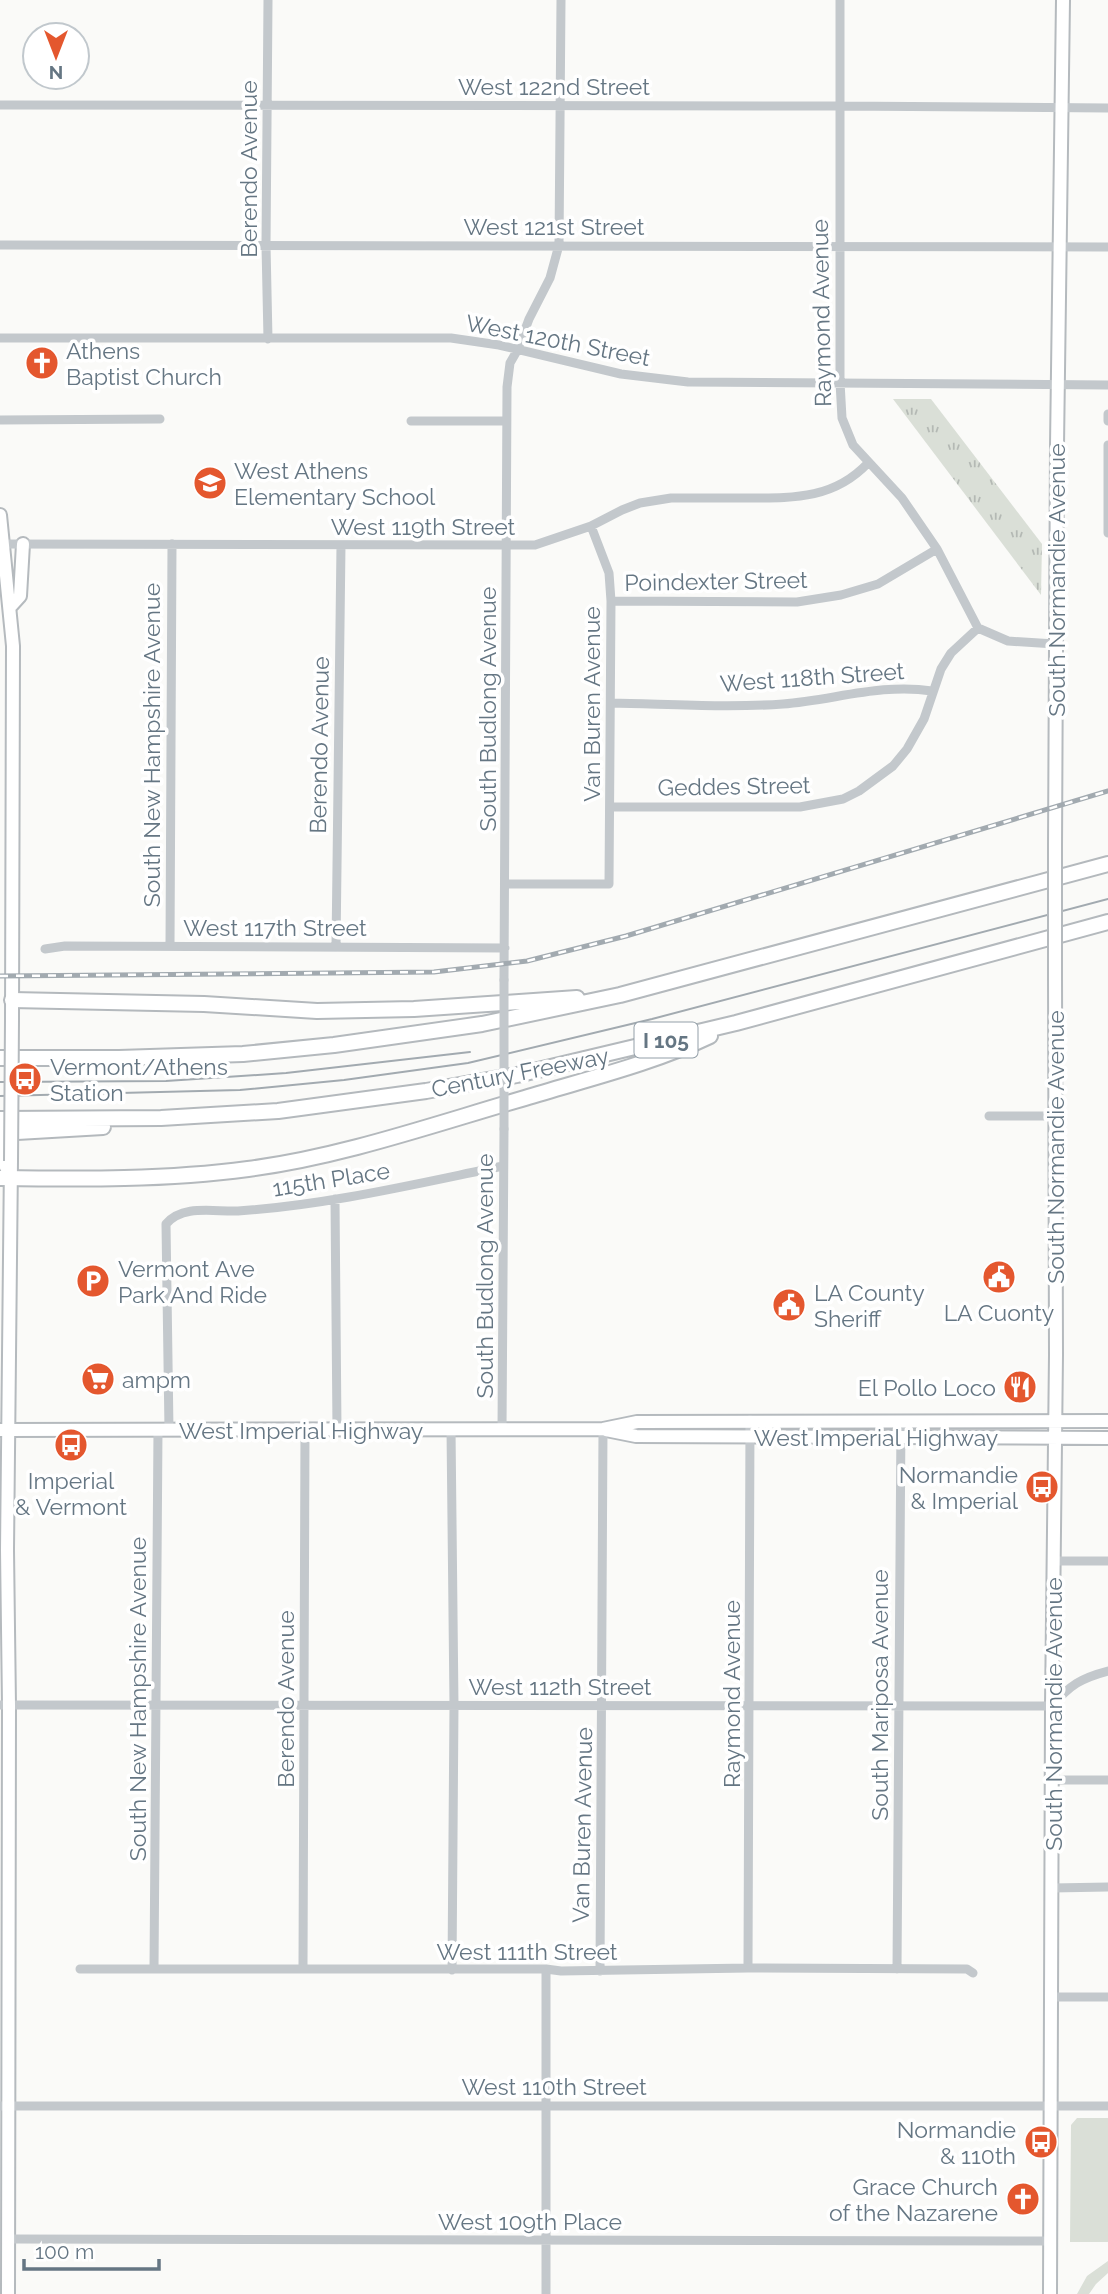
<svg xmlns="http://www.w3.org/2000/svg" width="1108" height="2294" font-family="Raleway,sans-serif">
	<defs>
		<pattern id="grass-tufts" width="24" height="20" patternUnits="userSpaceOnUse" patternTransform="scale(1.75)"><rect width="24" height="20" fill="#dadfd7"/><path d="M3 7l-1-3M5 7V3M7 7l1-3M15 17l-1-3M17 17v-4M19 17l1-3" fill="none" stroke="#b4b9b4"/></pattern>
	</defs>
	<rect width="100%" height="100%" fill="#fafaf8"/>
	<path fill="url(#grass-tufts)" d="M893 399H931L1042 544 1041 595Z"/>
	<path fill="#dadfd7" d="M1077 2118H1108V2242H1070L1071 2125Z
		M1108 2261V2273L1096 2284 1089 2294H1077L1087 2276Z"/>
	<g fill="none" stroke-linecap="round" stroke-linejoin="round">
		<defs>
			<path id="major" d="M0 515 13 646 12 1020
				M10 607 20 596 23 544
				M1055 848 1057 446 1063 0
				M0 1134 3 1161 8 1171
				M0 1430 603 1429 637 1422 1108 1421
				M606 1430 636 1436 1108 1438
				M8 2294 9 1706 7 1550 11 1161
				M1050 2294 1052 1706 1056 1355 1055 975"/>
			<path id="highway" d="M12 1000 204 1004 317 1011 414 1009 577 998
				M0 1058H119L243 1054 334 1045 482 1024 620 995 1108 864
				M0 1119 161 1118 278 1111 426 1091 517 1075 736 1023 1108 922
				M0 1133 103 1127
				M0 1178C82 1179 167 1180 248 1169 341 1157 435 1124 525 1098 587 1079 651 1064 710 1036"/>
		</defs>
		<use href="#major" stroke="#b5babe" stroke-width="16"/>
		<use href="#highway" stroke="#b4b9bd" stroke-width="18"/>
		<path stroke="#c3c8cc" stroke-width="9" d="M268 0 266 245 268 339
			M840 0V382L842 418 853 445 902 498 937 549 978 628 1008 641 1055 644
			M0 105 839 106 1108 108
			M0 245 1108 247
			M0 338H451L499 345 621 374 688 382 1108 385
			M1108 414V421
			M0 420 160 419
			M411 421H506
			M1108 445V533
			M0 544 535 545 591 526 622 510 640 503 671 498C697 498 722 498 748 498 794 498 834 499 868 463
			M611 601 797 602 841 595 878 584 937 549
			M611 703C668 704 726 708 783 704 834 700 882 683 932 691
			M610 807H800L843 799 859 791 893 766 907 749 924 719 941 669 951 653 978 628
			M505 884H609L611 601 609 573 591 526
			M170 946 172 544
			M336 946 341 545
			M45 949 65 946 505 948
			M504 980 507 387 510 363 518 349 529 319 550 278 559 245 561 0
			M989 1116H1054
			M335 1199 337 1429
			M451 1429 454 1705 452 1970
			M502 1429 504 1129
			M169 1430 166 1224C183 1204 214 1212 238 1211 327 1205 415 1184 503 1166
			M1054 1561H1108
			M0 1705 1052 1706C1070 1685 1081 1678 1108 1671
			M1052 1780H1108
			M1052 1888 1108 1887
			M748 1968 750 1420
			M80 1969H546L561 1971 748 1968 967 1969 973 1973
			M154 1969 158 1430
			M303 1969 305 1429
			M897 1969 901 1421
			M600 1971 603 1429
			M1052 1997H1108
			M0 2106H1108
			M8 2239 1051 2241
			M546 2294V1969"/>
		<use href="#major" stroke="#fff" stroke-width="12"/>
		<use href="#highway" stroke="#fff" stroke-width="14"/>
		<path stroke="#a2aab0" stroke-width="2" d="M0 1082 166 1081 286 1073 470 1052
			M0 1096 240 1090 344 1080 468 1063 652 1019 1108 899"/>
		<defs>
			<path id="rail" d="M0 976 434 972 527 961 626 936 1108 791"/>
		</defs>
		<use href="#rail" stroke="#a2aab0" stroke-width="5"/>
		<use href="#rail" stroke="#fff" stroke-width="2.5" stroke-dasharray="8" stroke-linecap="butt"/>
		<defs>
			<path id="major-bridge" d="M1055 975V848
				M11 1161 12 1020"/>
		</defs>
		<use href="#major-bridge" stroke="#b5babe" stroke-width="16" stroke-linecap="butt"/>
		<path stroke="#c3c8cc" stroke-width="9" d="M504 1129V980"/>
		<use href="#major-bridge" stroke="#fff" stroke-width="12"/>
	</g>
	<defs>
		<symbol id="church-disc" viewBox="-11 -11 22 22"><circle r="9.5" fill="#e4572e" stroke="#fff"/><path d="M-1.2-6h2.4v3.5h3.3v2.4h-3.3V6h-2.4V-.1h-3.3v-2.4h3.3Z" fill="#fff"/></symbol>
		<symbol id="school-disc" viewBox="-11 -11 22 22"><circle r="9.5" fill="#e4572e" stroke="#fff"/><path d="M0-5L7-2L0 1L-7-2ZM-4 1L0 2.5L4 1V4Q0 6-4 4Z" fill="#fff"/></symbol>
		<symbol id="bus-disc" viewBox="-11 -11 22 22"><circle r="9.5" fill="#e4572e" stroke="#fff"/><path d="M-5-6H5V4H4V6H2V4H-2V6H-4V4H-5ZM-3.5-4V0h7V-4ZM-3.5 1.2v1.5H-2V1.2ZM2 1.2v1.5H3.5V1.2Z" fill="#fff"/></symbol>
		<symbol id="civic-disc" viewBox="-11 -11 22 22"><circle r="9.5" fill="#e4572e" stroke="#fff"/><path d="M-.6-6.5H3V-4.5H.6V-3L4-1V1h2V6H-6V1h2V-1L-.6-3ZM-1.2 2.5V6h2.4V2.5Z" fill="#fff"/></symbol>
		<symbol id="parking-disc" viewBox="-11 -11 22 22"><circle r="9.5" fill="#e4572e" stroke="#fff"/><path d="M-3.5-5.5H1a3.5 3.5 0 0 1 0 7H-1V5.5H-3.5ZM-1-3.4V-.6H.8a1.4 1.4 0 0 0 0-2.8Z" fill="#fff"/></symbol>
		<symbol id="supermarket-disc" viewBox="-11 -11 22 22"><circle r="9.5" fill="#e4572e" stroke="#fff"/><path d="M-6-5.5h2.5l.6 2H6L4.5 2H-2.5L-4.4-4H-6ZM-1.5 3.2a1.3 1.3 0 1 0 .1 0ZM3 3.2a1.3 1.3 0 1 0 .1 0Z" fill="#fff"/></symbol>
		<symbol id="restaurant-disc" viewBox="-11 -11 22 22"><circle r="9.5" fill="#e4572e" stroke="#fff"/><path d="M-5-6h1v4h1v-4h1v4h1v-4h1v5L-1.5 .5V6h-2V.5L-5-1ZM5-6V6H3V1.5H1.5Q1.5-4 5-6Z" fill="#fff"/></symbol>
	</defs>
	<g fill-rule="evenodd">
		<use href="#church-disc" x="23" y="344" width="38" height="38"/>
		<use href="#school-disc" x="191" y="464" width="38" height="38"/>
		<use href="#bus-disc" x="6" y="1060" width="38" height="38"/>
		<use href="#civic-disc" x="980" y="1258" width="38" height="38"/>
		<use href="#parking-disc" x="74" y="1262" width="38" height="38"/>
		<use href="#civic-disc" x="770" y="1286" width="38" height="38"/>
		<use href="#supermarket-disc" x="79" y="1360" width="38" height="38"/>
		<use href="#restaurant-disc" x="1001" y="1368" width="38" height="38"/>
		<use href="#bus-disc" x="52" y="1426" width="38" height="38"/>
		<use href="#bus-disc" x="1023" y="1468" width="38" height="38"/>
		<use href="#bus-disc" x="1022" y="2123" width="38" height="38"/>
		<use href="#church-disc" x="1004" y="2180" width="38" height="38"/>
	</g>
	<g text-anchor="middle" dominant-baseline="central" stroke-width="7" stroke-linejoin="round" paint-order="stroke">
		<rect fill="#fff" stroke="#939fa8" stroke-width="2" x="634.5" y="1022.5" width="63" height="35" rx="5"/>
		<g font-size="21" font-weight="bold" fill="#657683">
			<text x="666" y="1040">I 105</text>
		</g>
		<g font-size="23" fill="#657683" stroke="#fff">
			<text x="554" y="86">West 122nd Street</text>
			<text transform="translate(248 169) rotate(-90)">Berendo Avenue</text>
			<text x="554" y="226">West 121st Street</text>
			<text transform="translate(821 313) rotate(-91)">Raymond Avenue</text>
			<text transform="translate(558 340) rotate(11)">West 120th Street</text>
			<text x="423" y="526">West 119th Street</text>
			<text transform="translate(1056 580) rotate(-90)">South Normandie Avenue</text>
			<text transform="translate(716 581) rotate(-1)">Poindexter Street</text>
			<text transform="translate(812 677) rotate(-4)">West 118th Street</text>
			<text transform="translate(591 704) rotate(-90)">Van Buren Avenue</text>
			<text transform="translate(487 709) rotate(-90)">South Budlong Avenue</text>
			<text transform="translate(151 745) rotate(-90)">South New Hampshire Avenue</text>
			<text transform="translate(319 745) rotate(-89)">Berendo Avenue</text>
			<text transform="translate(734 786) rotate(-1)">Geddes Street</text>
			<text x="275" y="927">West 117th Street</text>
			<text transform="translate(520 1072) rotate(-11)">Century Freeway</text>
			<text transform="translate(1055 1147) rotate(-90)">South Normandie Avenue</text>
			<text transform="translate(331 1179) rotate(-9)">115th Place</text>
			<text transform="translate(484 1276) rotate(-90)">South Budlong Avenue</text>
			<text x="301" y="1430">West Imperial Highway</text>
			<text x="876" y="1437">West Imperial Highway</text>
			<text x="560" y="1686">West 112th Street</text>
			<text transform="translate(731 1694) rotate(-90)">Raymond Avenue</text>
			<text transform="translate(879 1695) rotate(-90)">South Mariposa Avenue</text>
			<text transform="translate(137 1699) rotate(-90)">South New Hampshire Avenue</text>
			<text transform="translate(285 1699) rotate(-90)">Berendo Avenue</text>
			<text transform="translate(1053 1714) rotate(-90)">South Normandie Avenue</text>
			<text transform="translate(582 1825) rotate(-89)">Van Buren Avenue</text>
			<text x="527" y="1951">West 111th Street</text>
			<text x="554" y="2086">West 110th Street</text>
			<text x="530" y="2221">West 109th Place</text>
		</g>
		<g font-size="23" fill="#657683" stroke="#fff" text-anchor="start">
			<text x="66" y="350">Athens<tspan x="66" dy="26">Baptist Church</tspan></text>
			<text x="234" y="470">West Athens<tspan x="234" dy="26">Elementary School</tspan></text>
			<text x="50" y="1066">Vermont/Athens<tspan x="50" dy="26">Station</tspan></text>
			<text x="118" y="1268">Vermont Ave<tspan x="118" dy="26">Park And Ride</tspan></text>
			<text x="814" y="1292">LA County<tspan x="814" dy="26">Sheriff</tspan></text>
			<text x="999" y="1312" text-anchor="middle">LA Cuonty</text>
			<text x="122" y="1379">ampm</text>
			<text x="996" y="1387" text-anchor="end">El Pollo Loco</text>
			<text x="1018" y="1474" text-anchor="end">Normandie<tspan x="1018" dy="26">&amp; Imperial</tspan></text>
			<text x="71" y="1480" text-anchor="middle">Imperial<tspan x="71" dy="26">&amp; Vermont</tspan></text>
			<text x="1016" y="2129" text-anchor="end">Normandie<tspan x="1016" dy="26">&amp; 110th</tspan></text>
			<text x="998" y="2186" text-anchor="end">Grace Church<tspan x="998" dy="26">of the Nazarene</tspan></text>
		</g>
	</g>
	<g transform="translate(56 56) rotate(180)"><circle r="33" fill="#ffffff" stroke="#c1c8cd" stroke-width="2"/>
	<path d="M0-5L12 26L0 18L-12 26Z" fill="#e4572e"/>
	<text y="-10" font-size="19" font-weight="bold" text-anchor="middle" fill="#657683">N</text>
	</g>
	<path d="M24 2259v10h135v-10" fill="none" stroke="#657683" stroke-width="3.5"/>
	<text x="35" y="2259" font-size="21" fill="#657683" stroke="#ffffff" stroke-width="5" paint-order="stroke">100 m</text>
</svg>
